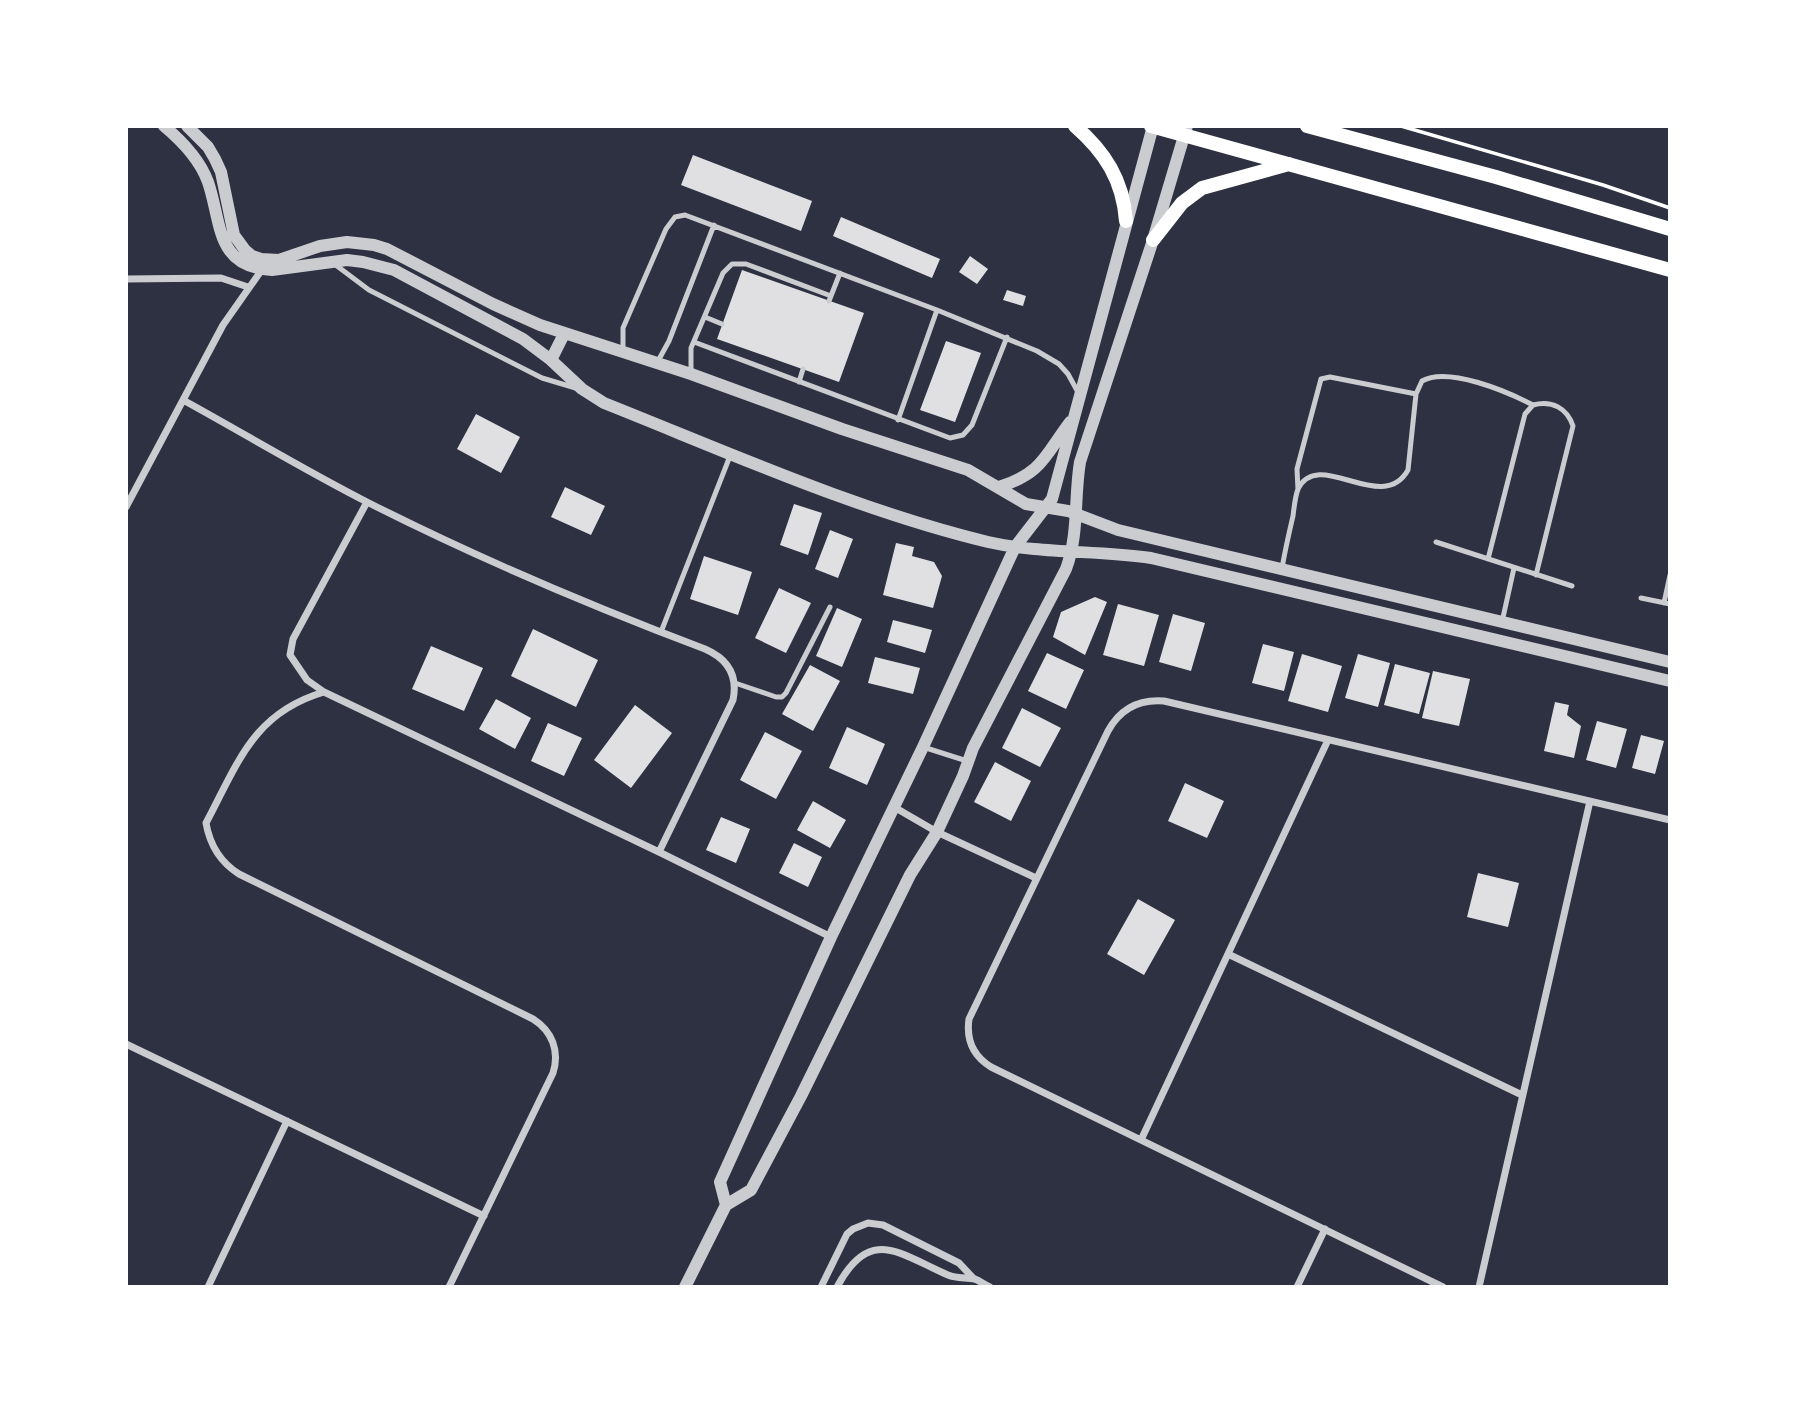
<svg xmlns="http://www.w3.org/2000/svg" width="1796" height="1413" font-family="Quicksand,sans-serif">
	<rect width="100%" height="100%" fill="#2d3142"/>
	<path fill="#e0e0e3" d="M693 155 812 201 801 231 681 185Z
		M841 217 940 259 932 278 833 236Z
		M970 256 988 269 977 284 959 272Z
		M742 270 864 313 839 382 717 339Z
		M1007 290 1026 296 1023 306 1003 300Z
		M946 341 981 353 955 422 920 410Z
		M476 414 520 437 501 473 457 449Z
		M565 487 605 506 591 535 551 517Z
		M794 504 822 513 808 555 780 545Z
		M830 530 853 539 838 578 815 569Z
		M896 543 914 547 912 556 934 562 942 576 933 608 883 595Z
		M704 556 752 572 738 615 690 599Z
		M779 588 811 603 786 653 755 638Z
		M1095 597 1107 602 1085 655 1053 637 1061 612Z
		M1118 604 1159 615 1144 666 1103 655Z
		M837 608 862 619 842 667 816 656Z
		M1173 614 1205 623 1191 671 1159 662Z
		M893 620 932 630 925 653 887 642Z
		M533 629 598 660 576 707 511 676Z
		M1263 644 1294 652 1284 691 1252 683Z
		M431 646 483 668 464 711 412 689Z
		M1047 653 1084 670 1066 709 1028 691Z
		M1302 654 1342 666 1328 712 1288 701Z
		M1358 654 1390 663 1378 707 1345 698Z
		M875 657 920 668 913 694 868 683Z
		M1395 664 1430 673 1419 714 1384 705Z
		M810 665 840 681 813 731 782 714Z
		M1433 671 1470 679 1459 726 1422 718Z
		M496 699 531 718 515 749 479 729Z
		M1555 702 1569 705 1567 715 1581 726 1574 758 1544 751Z
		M635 705 672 733 631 788 594 760Z
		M1022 708 1061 728 1040 767 1002 748Z
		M1597 721 1627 729 1616 768 1586 760Z
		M548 723 582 738 564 776 531 761Z
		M847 727 885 744 867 785 829 768Z
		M765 732 802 751 776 799 740 780Z
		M1641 735 1664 741 1655 774 1632 768Z
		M995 762 1031 781 1011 821 974 802Z
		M1185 783 1224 801 1207 838 1168 821Z
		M813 801 846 820 830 848 797 830Z
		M721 817 750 829 736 863 706 850Z
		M794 843 822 857 808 887 779 873Z
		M1478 873 1519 883 1508 927 1467 917Z
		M1138 899 1175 920 1144 975 1107 954Z"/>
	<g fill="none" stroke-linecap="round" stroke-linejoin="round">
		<path stroke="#fff" stroke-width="3.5" d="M1401 126 1603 185 1670 208"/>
		<path stroke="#caccd0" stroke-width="5" d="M333 263 369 290 542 378 579 389
			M829 301 840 273
			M705 317 722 324
			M694 342 950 438 963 435 972 425 1007 337
			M623 350V328L666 229 675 217 685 215 937 310 1037 351 1059 364 1068 374 1079 394
			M658 361 669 341 714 225
			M691 374V348L723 273 732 264H746L831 296
			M799 382 803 369
			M898 420 937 310
			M1298 490 1297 469 1321 379 1330 377 1416 394
			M1436 542 1572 586
			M1488 559 1525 414 1533 405C1552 400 1567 408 1573 426L1536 575
			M1282 568C1285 551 1289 533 1293 516 1294 508 1295 497 1298 489 1319 447 1382 516 1408 470L1416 394 1422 381C1448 366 1508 392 1533 405
			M1641 598 1670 604
			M1664 603 1670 575
			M1502 622 1514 568
			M661 632 730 456
			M735 683 776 697H782L786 693 830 607
			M923 747 967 761"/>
		<path stroke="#caccd0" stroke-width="7" d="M126 279 221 278 248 287
			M183 400C245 434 306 471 369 503 478 558 591 606 705 649 728 659 738 676 733 700L659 852
			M367 502 293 639 290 655 307 680 324 692 659 852 831 937
			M126 507 223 325 263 268
			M324 692C253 713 238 763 206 823 210 846 220 862 239 874L533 1019C552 1031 560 1051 553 1073L449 1287
			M894 807 937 832 1036 878
			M1228 954 1522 1095
			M126 1044 484 1216
			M1141 1140 1328 740
			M208 1287 287 1121
			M821 1287 847 1234 853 1229 868 1223 883 1225 959 1263 974 1279
			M837 1287C870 1225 899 1254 948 1275 957 1279 966 1277 975 1279 980 1281 985 1285 990 1287
			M1297 1287 1325 1229
			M1443 1287 991 1067C973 1056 966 1040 969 1019L1108 731C1120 709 1139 699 1164 701L1670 820
			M1479 1287 1590 801"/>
		<path stroke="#caccd0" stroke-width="12" d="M164 126C182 141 200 160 208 182 222 223 215 267 272 270L347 260 363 262 394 270 523 339 551 360 582 389 604 403C730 453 856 510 988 542 1041 554 1097 550 1151 558L1670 681
			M187 126 208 147 215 159 221 172 234 235 245 250 252 256 261 259 279 260 320 246 347 242 374 245 387 249 493 304 540 325 691 374 842 429 968 470 1026 504 1068 511 1118 530 1670 662
			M1153 126 1052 499 1015 547 923 747 831 937 720 1182 726 1205 751 1190 801 1096 910 875 937 832 963 776 973 748 1066 569C1079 534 1074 498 1080 462L1153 240 1187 126
			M551 360 564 334
			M999 487C1043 473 1045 455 1070 422
			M685 1287 726 1205"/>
		<path stroke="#fff" stroke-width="14" d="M1075 126C1105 152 1123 180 1126 221
			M1151 126 1670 270
			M1307 126 1496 177 1670 229
			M1153 240 1182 203 1202 188 1289 164"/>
	</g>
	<rect width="1796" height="1413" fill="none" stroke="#ffffff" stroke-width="256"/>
</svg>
